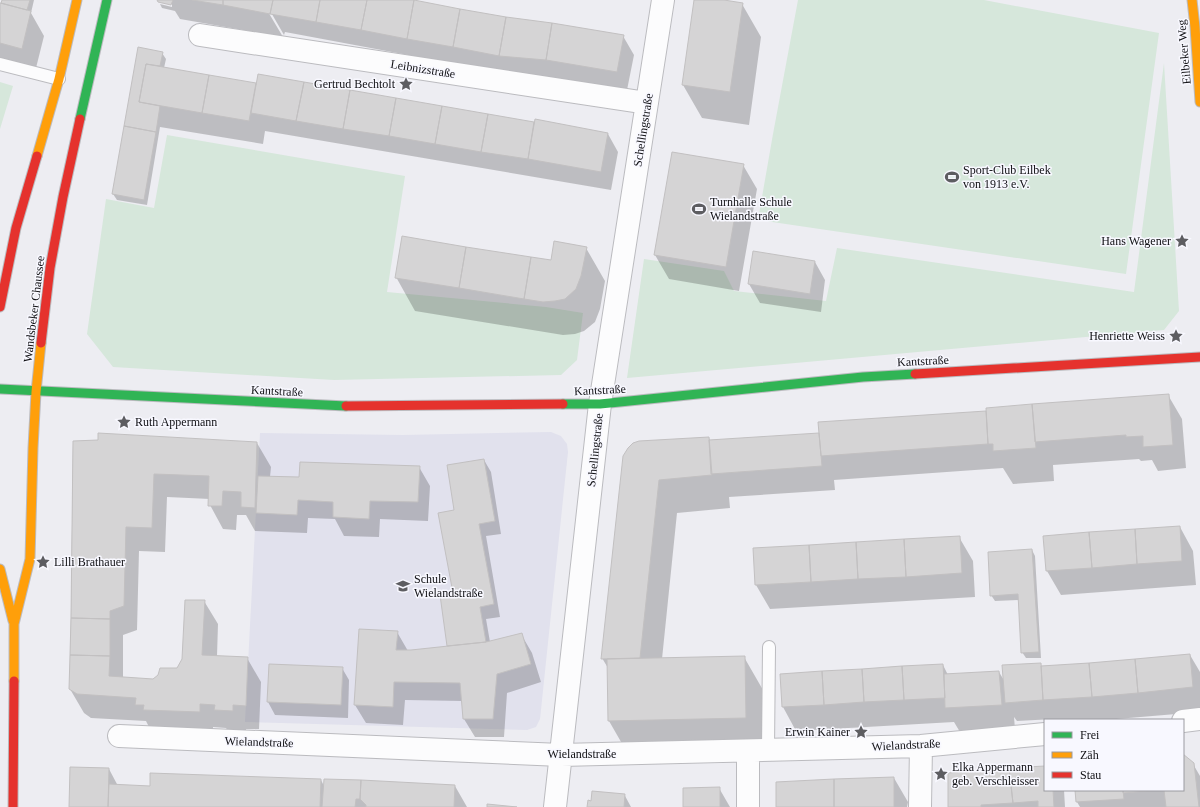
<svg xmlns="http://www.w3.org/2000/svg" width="1200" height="807" font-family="Georgia,serif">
	<rect width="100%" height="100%" fill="#ededf2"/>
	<path fill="#e1e1ed" d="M551 432 561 436 567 444 568 452 540 719 536 727 527 730 245 722 260 433 403 435Z"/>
	<path fill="#d6e7db" d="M798 0H984L1159 33 1126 274 758 220 773 134Z
		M1164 63 1179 311 1164 330 627 378 644 259 724 271 734 291 826 301 837 248 1134 292Z
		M0 82 13 86 0 129Z
		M167 135 405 176 387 292 546 307 583 313 577 360 561 375 334 380 113 367 87 334 106 199 154 208Z"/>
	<path fill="#0003" d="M3 0H34L31 13 44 36 35 72 0 64V4L3 5 2 3Z
		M158 0H405L506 18 623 36 634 55 627 90 557 78 510 74 285 32 284 35 269 9 267 10 283 37 180 19 175 11 162 8 160 4 172 7V4Z
		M695 0H717L742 4 761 37 749 125 702 118 683 85Z
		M139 48 162 53 166 59 164 68 257 84 258 75 535 123 608 134 618 152 611 190 265 131 263 144 160 127 147 205 117 200 113 194Z
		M743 165 757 189 739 291 669 279 655 255Z
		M586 248 605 281 600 309 595 322 584 331 575 334 563 335 415 311 396 277 551 261Z
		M754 252 815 262 825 280 821 312 760 303 749 284Z
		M1168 395 1182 419 1186 468 1158 471 1152 460 1141 461 1139 459 1053 465 1054 481 1013 484 1003 468 834 480 835 490 729 497 730 508 677 513 662 659 744 657 763 690 764 751 628 754 609 721 608 668 602 658 624 456 709 438 710 441 820 434 985 412 987 415Z
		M73 442 257 443 271 467 270 477 300 478 419 467 430 486 428 521 380 519 379 537 344 536 335 519 308 518 307 533 255 531 246 515H237L236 530 223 529 210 505V499L167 497 165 552 139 551 137 630 123 635V678L154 680 178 669 183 659 204 601 218 624 217 656 247 658 261 682 259 729H246V734L229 733 226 728 213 727V736L150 729 146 721 91 718 84 713 70 689Z
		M484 460 491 472 501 534 486 536 500 617 486 619 490 642 521 634 532 653 541 682 507 693 504 737H475L464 719 463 701 405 700 403 725 366 723 355 705 397 632 408 651 448 647 441 596 454 594 456 510Z
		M1180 527 1193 551 1196 585 1061 595 1047 571 1045 537Z
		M959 537 973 561 975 597 770 609 756 585Z
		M1032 550 1035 556 1041 658H1026L1022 652 1019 600 995 601 991 595Z
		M1190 655 1200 672V712L1105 720H1055L1054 719 1017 721 1014 717 1015 729 960 732 954 722 796 731 783 707 943 665 948 675 999 672 1005 682 1040 664 1042 667Z
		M270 665 342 668 349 680 348 718 275 715 268 702Z
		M1183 755 1193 764 1200 776V807H1080L1077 802 1076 790H1183Z
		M1045 767V790H1064L1065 807H949Z
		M109 769 118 786 151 787 321 780 324 786H455L467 807H70Z
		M894 778 908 802 907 807H777Z
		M719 788 730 807H684Z
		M624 794 631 807H588L592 802Z"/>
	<path fill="#d5d4d5" stroke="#c2c0c1" d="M2 0H30L27 10 1 3Z
		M157 0H173L171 5 158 2Z
		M192 0H223V5Z
		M223 0H273L270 14 223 5Z
		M273 0H320L316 22 270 14Z
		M320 0H367L361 30 316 22Z
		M367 0H414L407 39 361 30Z
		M414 0 460 9 453 47 407 39Z
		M694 0H724L743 3 730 92 682 85Z
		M0 3 31 11 22 49 0 43Z
		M460 9 506 17 499 56 453 47Z
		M506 17 552 23 546 60 499 56Z
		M552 23 624 35 617 72 546 60Z
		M138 47 163 52 160 66 146 64 139 102 160 106 156 132 124 126Z
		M146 64 209 75 202 113 139 102Z
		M258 74 304 82 296 121 251 113Z
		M209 75 256 83 249 121 202 113Z
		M304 82 350 90 343 129 296 121Z
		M350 90 396 98 389 136 343 129Z
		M396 98 442 106 435 144 389 136Z
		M442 106 488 114 481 152 435 144Z
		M488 114 534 122 528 159 481 152Z
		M535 119 608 133 601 172 528 159Z
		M124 126 156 132 144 200 112 194Z
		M672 152 744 164 726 267 654 255Z
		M402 236 466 247 459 288 395 278Z
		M554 241 587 247 581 276 576 289 565 299 555 301 543 302 524 299 531 257 551 260Z
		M466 247 531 257 524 299 459 288Z
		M753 251 815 261 810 294 748 284Z
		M1169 394 1173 445 1143 447V436L1126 437V435L1035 442 1032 404Z
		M1032 404 1036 448 993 451V444H988L986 408Z
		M986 411 988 444 821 456 818 422Z
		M98 433 257 442 255 508 241 507V492L223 491 222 506H208L209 476 154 474 152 528 126 527 124 606 110 611V619L71 618 73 441 98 440Z
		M819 433 822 466 711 474 709 440Z
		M709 437 712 475 659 480 640 658 601 659 623 456 628 448 633 443 639 441Z
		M484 459 495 521 479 524 494 604 480 607 486 642 447 646 440 595 453 593 438 513 454 510 447 465Z
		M300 462 420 466 418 502 370 501 369 519 333 517V502L298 500 297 515 256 513 258 476 299 477Z
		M1180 526 1182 561 1137 564 1135 529Z
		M1135 529 1137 564 1092 568 1089 532Z
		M1089 532 1092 568 1046 571 1043 536Z
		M960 536 962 573 906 577 904 539Z
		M904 539 906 577 858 579 856 542Z
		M856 542 858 579 811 582 809 545Z
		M809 545 811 582 755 585 753 548Z
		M1032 549 1039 652 1021 653 1018 594 990 596 988 552Z
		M185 600H205L202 655 248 657 246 706 233 705V711L214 710 215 705 200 704V712L143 710 144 705H135L136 698 77 694 69 689 70 655 110 656 109 676 153 679 158 675 160 668H177L182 659Z
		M71 618 110 619V656L70 655Z
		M359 629 398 631 396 650H411L486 642 522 633 531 664 497 674 493 719H463L460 683 394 682 393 707 354 705Z
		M1190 654 1193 687 1138 693 1135 659Z
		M745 656 746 718 608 721 607 659Z
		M1135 659 1138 693 1092 697 1089 663Z
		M1041 663 1043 700 1005 703 1002 665Z
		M1089 663 1092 697 1043 700 1041 666Z
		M269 664 343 667 341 705 267 702Z
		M943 664 945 698 904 700 902 666Z
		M902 666 904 700 864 702 862 669Z
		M862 669 864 702 824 705 822 671Z
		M822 671 824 705 782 707 780 674Z
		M999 671 1002 705 945 708 944 674Z
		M1183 754 1194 763 1199 807H1166L1164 790H1183Z
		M1045 766V790H1053L1054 807H1038V801L1013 803 1009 768Z
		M70 767 109 768 108 807H69Z
		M1009 768 1013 803 981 805V807H948V773Z
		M150 773 321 779 320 807H108L109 784 150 786Z
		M894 777V807H834V779Z
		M324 779 361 780 360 799H356L355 807H322Z
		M834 779V807H776V782Z
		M361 780 455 785 454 807H366V805L360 799Z
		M720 787V807H683V788Z
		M1075 790H1123L1124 799 1076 802Z
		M1123 790H1160L1123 793Z
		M592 791 625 794 624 807H587L588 800 591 801Z
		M487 804 517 807H487Z"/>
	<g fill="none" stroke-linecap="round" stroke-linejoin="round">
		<defs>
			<path id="lane" d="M0 64 59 79
				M768 749 769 647"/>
			<path id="street" d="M200 35 647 103
				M1183 721 1200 719
				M119 736 561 755 921 746 1045 734
				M555 807 600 404 663 0
				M748 807V751
				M920 807 921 746"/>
			<path id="fast" d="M80 119 107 0
				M0 389 346 406
				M563 404H600L863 377 915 374"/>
			<path id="slow" d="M1192 0 1195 27 1200 102
				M37 156 59 79 77 0
				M0 569 13 621
				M14 681V624L30 559 33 448 36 392 41 343"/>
			<path id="jam" d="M0 307 16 228 37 156
				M41 343 50 268 63 197 80 119
				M915 374 1200 357
				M346 406 563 404
				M13 807 14 681"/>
		</defs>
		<use href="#lane" stroke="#bbbbbf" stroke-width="14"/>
		<use href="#street" stroke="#bbbbbf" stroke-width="24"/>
		<use href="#fast" stroke="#bbbbbf" stroke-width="11"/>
		<use href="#slow" stroke="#bbbbbf" stroke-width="11"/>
		<use href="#jam" stroke="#bbbbbf" stroke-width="11"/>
		<use href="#lane" stroke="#fcfcfd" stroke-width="12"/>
		<use href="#street" stroke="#fcfcfd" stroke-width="22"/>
		<use href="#fast" stroke="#30b455" stroke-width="9"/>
		<use href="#slow" stroke="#ff9f0a" stroke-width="9"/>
		<use href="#jam" stroke="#e5322d" stroke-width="9"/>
	</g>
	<defs>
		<symbol id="sight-bare" viewBox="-9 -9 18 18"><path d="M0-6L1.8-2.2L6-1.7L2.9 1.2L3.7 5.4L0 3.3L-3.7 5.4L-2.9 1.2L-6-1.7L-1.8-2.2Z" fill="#5d5d61" stroke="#f8f8ff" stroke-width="2.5" paint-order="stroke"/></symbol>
		<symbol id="stadium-bare" viewBox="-9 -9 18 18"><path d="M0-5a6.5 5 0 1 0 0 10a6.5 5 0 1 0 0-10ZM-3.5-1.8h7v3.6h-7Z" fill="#5d5d61" stroke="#f8f8ff" stroke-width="2.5" paint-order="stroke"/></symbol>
		<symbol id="school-bare" viewBox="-9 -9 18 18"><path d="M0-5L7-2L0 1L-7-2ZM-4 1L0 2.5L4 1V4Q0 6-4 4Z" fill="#5d5d61" stroke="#f8f8ff" stroke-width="2.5" paint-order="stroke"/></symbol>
	</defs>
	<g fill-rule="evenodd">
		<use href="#sight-bare" x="396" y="74" width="20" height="20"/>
		<use href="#stadium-bare" x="942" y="167" width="20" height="20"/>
		<use href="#stadium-bare" x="689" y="199" width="20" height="20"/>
		<use href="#sight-bare" x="1172" y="231" width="20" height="20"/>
		<use href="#sight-bare" x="1166" y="326" width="20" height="20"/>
		<use href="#sight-bare" x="114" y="412" width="20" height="20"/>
		<use href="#sight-bare" x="33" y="552" width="20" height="20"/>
		<use href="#school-bare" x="393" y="576" width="20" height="20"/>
		<use href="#sight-bare" x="851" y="722" width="20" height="20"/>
		<use href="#sight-bare" x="931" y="764" width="20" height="20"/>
	</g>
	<g text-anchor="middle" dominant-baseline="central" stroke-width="3" stroke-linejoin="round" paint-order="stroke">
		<g font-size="12" fill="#0f0f13" stroke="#f8f8ff">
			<text transform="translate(1184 52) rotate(-95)">Eilbeker Weg</text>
			<text transform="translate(423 69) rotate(9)">Leibnizstraße</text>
			<text transform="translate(643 130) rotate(-81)">Schellingstraße</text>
			<text transform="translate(34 309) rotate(-83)">Wandsbeker Chaussee</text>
			<text transform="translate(923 361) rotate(-3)">Kantstraße</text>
			<text transform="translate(600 390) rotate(-3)">Kantstraße</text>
			<text transform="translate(277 391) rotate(3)">Kantstraße</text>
			<text transform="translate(595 450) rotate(-84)">Schellingstraße</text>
			<text transform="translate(259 742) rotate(2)">Wielandstraße</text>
			<text transform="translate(906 745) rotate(-3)">Wielandstraße</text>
			<text x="582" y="754">Wielandstraße</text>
		</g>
		<g font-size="12" fill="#0f0f13" stroke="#f8f8ff" text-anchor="start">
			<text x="395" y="84" text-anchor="end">Gertrud Bechtolt</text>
			<text x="963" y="170">Sport-Club Eilbek<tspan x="963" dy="14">von 1913 e.V.</tspan></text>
			<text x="710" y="202">Turnhalle Schule<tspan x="710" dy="14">Wielandstraße</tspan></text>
			<text x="1171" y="241" text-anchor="end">Hans Wagener</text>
			<text x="1165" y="336" text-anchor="end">Henriette Weiss</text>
			<text x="135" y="422">Ruth Appermann</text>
			<text x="54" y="562">Lilli Brathauer</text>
			<text x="414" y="579">Schule<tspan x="414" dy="14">Wielandstraße</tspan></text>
			<text x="850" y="732" text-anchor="end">Erwin Kainer</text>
			<text x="952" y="767">Elka Appermann<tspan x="952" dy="14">geb. Verschleisser</tspan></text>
		</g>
	</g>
	<rect x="1044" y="719" width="140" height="72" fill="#f8f8ff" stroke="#9b9ba1"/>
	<rect x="1052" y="732" width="20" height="6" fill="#30b455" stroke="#9b9ba1"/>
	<text x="1080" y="739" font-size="12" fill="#0f0f13">Frei</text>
	<rect x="1052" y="752" width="20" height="6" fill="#ff9f0a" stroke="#9b9ba1"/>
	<text x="1080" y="759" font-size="12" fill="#0f0f13">Zäh</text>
	<rect x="1052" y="772" width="20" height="6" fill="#e5322d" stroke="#9b9ba1"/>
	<text x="1080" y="779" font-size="12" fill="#0f0f13">Stau</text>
</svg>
